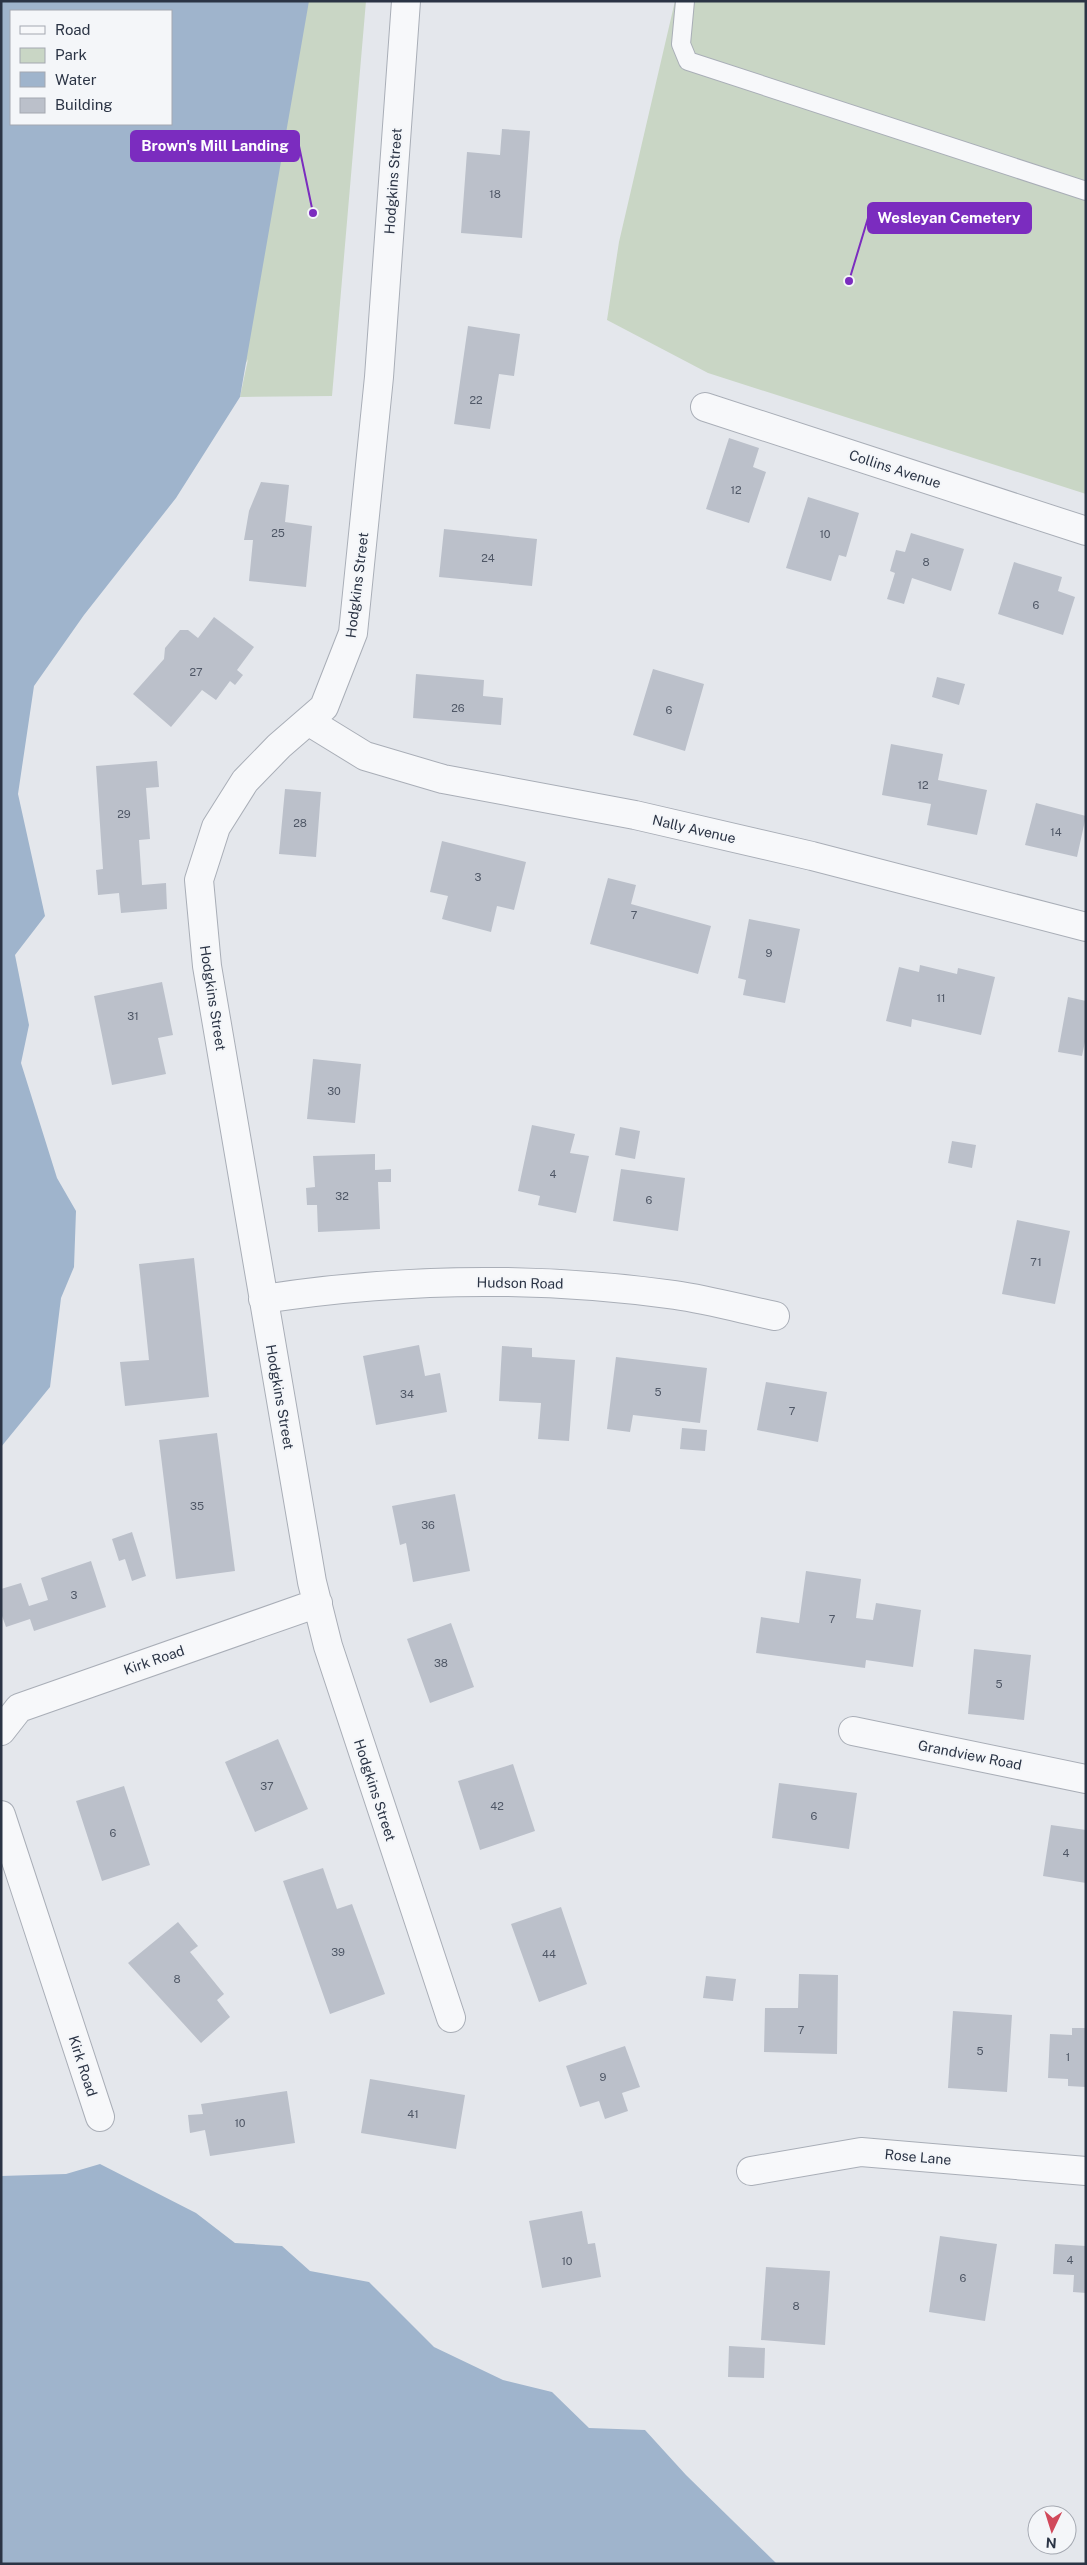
<svg xmlns="http://www.w3.org/2000/svg" width="1087" height="2565" font-family="'Public Sans',sans-serif">
	<rect width="100%" height="100%" fill="#e4e7ec"/>
	<path fill="#c9d6c5" d="M229 1H366L332 396 240 397 248 359 211 430Z
		M675 1H1086V494L708 373 607 320 619 242Z"/>
	<path fill="#9fb4cc" fill-rule="evenodd" d="M1 1H309L240 397 176 498 84 615 34 686 18 794 45 916 15 955 29 1025 21 1063 57 1178 76 1211 74 1267 61 1298 50 1387 1 1447ZM11 11H171V124H11Z
		M100 2164 196 2213 235 2243 282 2246 310 2271 369 2282 434 2347 503 2380 552 2392 589 2428 645 2430 686 2475 777 2564H1V2176L66 2174Z"/>
	<path fill="#bbc0ca" d="M502 129 530 131 522 238 461 233 467 152 500 155Z
		M468 326 520 334 514 376 499 374 490 429 454 424Z
		M729 438 759 448 753 467 766 472 749 523 706 509Z
		M261 482 289 485 285 522 312 526 306 587 249 581 253 540H244L249 511Z
		M808 497 859 513 846 557 839 555 831 581 786 568Z
		M444 529 537 539 532 586 439 577Z
		M911 533 964 549 951 591 912 578 904 604 887 599 895 573 890 571 896 550 905 552Z
		M1014 562 1062 577 1058 591 1075 597 1063 635 998 614Z
		M214 617 254 647 237 670 243 675 235 685 230 681 216 700 202 690 171 727 133 694 164 659 165 648 180 630H188L198 638Z
		M653 669 704 684 685 751 633 735Z
		M416 674 484 680 483 696 503 698 501 725 413 718Z
		M937 677 965 684 959 705 932 697Z
		M891 744 943 754 938 780 987 790 977 835 927 825 931 804 882 795Z
		M157 761 159 787 146 788 150 839 139 840 142 885 166 883 167 909 121 913 119 893 98 895 96 870 103 869 96 766Z
		M285 789 321 792 316 857 279 854Z
		M1036 803 1086 816 1077 857 1025 845Z
		M442 841 526 862 514 910 497 906 491 932 442 919 448 896 430 892Z
		M608 878 636 885 631 904 711 926 698 974 590 944Z
		M749 919 800 929 785 1003 743 995 746 980 738 978Z
		M920 965 957 974 958 968 995 977 981 1035 912 1019 911 1027 886 1021 899 967 919 972Z
		M162 982 173 1035 158 1038 166 1074 112 1085 94 996Z
		M1068 997 1086 1001V1037L1082 1056 1058 1052Z
		M313 1059 361 1064 355 1123 307 1119Z
		M532 1125 575 1134 570 1153 589 1156 576 1213 538 1205 540 1196 518 1191Z
		M620 1127 640 1131 635 1159 615 1155Z
		M952 1141 976 1145 972 1168 948 1163Z
		M375 1154V1170L391 1169V1182H378L380 1229 318 1232 317 1205H307L306 1188 315 1187 313 1156Z
		M621 1169 685 1178 678 1231 613 1221Z
		M1017 1220 1070 1231 1055 1304 1002 1294Z
		M194 1258 209 1397 125 1406 120 1362 149 1360 139 1264Z
		M419 1345 425 1376 440 1373 447 1412 376 1425 363 1356Z
		M502 1346 532 1348V1357L575 1360 569 1441 538 1439 541 1403 499 1401Z
		M616 1357 707 1368 700 1423 633 1415 630 1432 607 1429Z
		M766 1382 827 1392 818 1442 757 1430Z
		M682 1428 707 1430 705 1451 680 1449Z
		M217 1433 235 1571 176 1579 159 1440Z
		M455 1494 470 1571 413 1582 406 1543 400 1545 392 1506Z
		M132 1532 146 1576 132 1581 125 1559 119 1561 112 1539Z
		M91 1561 106 1607 34 1631 30 1619 6 1627 1 1613V1589L21 1583 29 1606 48 1600 41 1578Z
		M806 1571 861 1579 856 1618 873 1620 876 1603 921 1610 913 1667 866 1660 865 1668 756 1653 761 1617 799 1623Z
		M451 1623 474 1687 430 1703 407 1639Z
		M974 1649 1031 1655 1024 1720 968 1714Z
		M278 1739 308 1809 255 1832 225 1762Z
		M513 1764 535 1831 480 1850 458 1781Z
		M779 1783 857 1793 849 1849 772 1838Z
		M124 1786 150 1865 102 1881 76 1801Z
		M1051 1825 1086 1830V1883L1043 1876Z
		M323 1868 337 1909 352 1904 385 1994 330 2014 283 1881Z
		M561 1907 587 1984 539 2002 511 1924Z
		M178 1922 198 1946 190 1952 224 1994 217 2000 230 2017 201 2043 128 1963Z
		M799 1974 838 1975 837 2054 764 2052 765 2008H798Z
		M706 1976 736 1979 733 2001 703 1998Z
		M953 2011 1012 2015 1007 2092 948 2088Z
		M1072 2028H1086V2087L1068 2086V2079L1048 2078 1050 2034 1072 2035Z
		M625 2046 640 2087 622 2093 628 2111 605 2119 599 2101 580 2107 566 2066Z
		M370 2079 465 2095 456 2149 361 2133Z
		M287 2091 295 2143 210 2156 205 2130 190 2133 188 2115 203 2114 201 2104Z
		M582 2211 588 2244 595 2243 601 2277 542 2288 529 2221Z
		M940 2236 997 2244 985 2321 929 2312Z
		M1055 2244 1086 2246V2293L1073 2292 1074 2275 1053 2274Z
		M766 2267 830 2271 825 2345 761 2340Z
		M729 2346 765 2348 764 2378 728 2377Z"/>
	<g fill="none" stroke-linecap="round" stroke-linejoin="round">
		<defs>
			<path id="service" d="M685 1 681 44 688 61 1086 191"/>
			<path id="minor" d="M406 1 379 377 353 633 324 707 279 746 245 781 216 827 199 880 207 966 312 1582 328 1646 451 2018
				M705 407 1086 531
				M308 721 365 756 443 779 635 815 812 856 1086 927
				M263 1299C400 1278 538 1276 675 1295 709 1300 742 1309 775 1316
				M1 1731 19 1708 318 1603
				M853 1731 1086 1779
				M1 1815 100 2117
				M751 2171 861 2152 1086 2171"/>
		</defs>
		<use href="#service" stroke="#a9aeb7" stroke-width="20"/>
		<use href="#minor" stroke="#a9aeb7" stroke-width="30"/>
		<use href="#service" stroke="#f7f8fa" stroke-width="18"/>
		<use href="#minor" stroke="#f7f8fa" stroke-width="28"/>
	</g>
	<g text-anchor="middle" dominant-baseline="central" stroke-width="4" stroke-linejoin="round" paint-order="stroke">
		<g font-size="11" fill="#4f5766">
			<text x="495" y="194">18</text>
			<text x="476" y="400">22</text>
			<text x="736" y="490">12</text>
			<text x="278" y="533">25</text>
			<text x="825" y="534">10</text>
			<text x="488" y="558">24</text>
			<text x="926" y="562">8</text>
			<text x="1036" y="605">6</text>
			<text x="196" y="672">27</text>
			<text x="458" y="708">26</text>
			<text x="669" y="710">6</text>
			<text x="923" y="785">12</text>
			<text x="124" y="814">29</text>
			<text x="300" y="823">28</text>
			<text x="1056" y="832">14</text>
			<text x="478" y="877">3</text>
			<text x="634" y="915">7</text>
			<text x="769" y="953">9</text>
			<text x="941" y="998">11</text>
			<text x="133" y="1016">31</text>
			<text x="334" y="1091">30</text>
			<text x="553" y="1174">4</text>
			<text x="342" y="1196">32</text>
			<text x="649" y="1200">6</text>
			<text x="1036" y="1262">71</text>
			<text x="658" y="1392">5</text>
			<text x="407" y="1394">34</text>
			<text x="792" y="1411">7</text>
			<text x="197" y="1506">35</text>
			<text x="428" y="1525">36</text>
			<text x="74" y="1595">3</text>
			<text x="832" y="1619">7</text>
			<text x="441" y="1663">38</text>
			<text x="999" y="1684">5</text>
			<text x="267" y="1786">37</text>
			<text x="497" y="1806">42</text>
			<text x="814" y="1816">6</text>
			<text x="113" y="1833">6</text>
			<text x="1066" y="1853">4</text>
			<text x="338" y="1952">39</text>
			<text x="549" y="1954">44</text>
			<text x="177" y="1979">8</text>
			<text x="801" y="2030">7</text>
			<text x="980" y="2051">5</text>
			<text x="1068" y="2057">1</text>
			<text x="603" y="2077">9</text>
			<text x="413" y="2114">41</text>
			<text x="240" y="2123">10</text>
			<text x="1070" y="2260">4</text>
			<text x="567" y="2261">10</text>
			<text x="963" y="2278">6</text>
			<text x="796" y="2306">8</text>
		</g>
		<g font-size="14" fill="#2b3445" stroke="#f4f6f9">
			<text transform="translate(393 181) rotate(-86)">Hodgkins Street</text>
			<text transform="translate(895 469) rotate(18)">Collins Avenue</text>
			<text transform="translate(357 585) rotate(-83)">Hodgkins Street</text>
			<text transform="translate(694 829) rotate(13)">Nally Avenue</text>
			<text transform="translate(213 998) rotate(81)">Hodgkins Street</text>
			<text transform="translate(520 1283) rotate(1)">Hudson Road</text>
			<text transform="translate(280 1397) rotate(80)">Hodgkins Street</text>
			<text transform="translate(154 1660) rotate(-19)">Kirk Road</text>
			<text transform="translate(970 1755) rotate(11)">Grandview Road</text>
			<text transform="translate(375 1790) rotate(72)">Hodgkins Street</text>
			<text transform="translate(83 2066) rotate(72)">Kirk Road</text>
			<text transform="translate(918 2157) rotate(5)">Rose Lane</text>
		</g>
	</g>
	<path fill="none" stroke="#7b2cbf" stroke-width="2" d="M313 213L299 146M849 281L868 218"/>
	<g fill="#7b2cbf" stroke="#f4f6f9" stroke-width="2">
		<circle cx="313" cy="213" r="5"/>
		<circle cx="849" cy="281" r="5"/>
	</g>
	<g fill="#7b2cbf" stroke="#7b2cbf" stroke-width="2">
		<rect x="131" y="131" width="168" height="30" rx="5"/>
		<rect x="868" y="203" width="163" height="30" rx="5"/>
	</g>
	<g font-size="15" text-anchor="middle" font-weight="bold" fill="#fff">
		<text x="215" y="151">Brown's Mill Landing</text>
		<text x="949" y="223">Wesleyan Cemetery</text>
	</g>
	<rect width="1087" height="2565" fill="none" stroke="#2b3445" stroke-width="5"/>
	<rect x="10" y="10" width="162" height="115" fill="#f4f6f9" stroke="#a4a8b1"/>
	<rect x="20" y="26" width="25" height="8" fill="#f7f8fa" stroke="#a4a8b1"/>
	<text x="55" y="35" font-size="15" fill="#2b3445">Road</text>
	<rect x="20" y="48" width="25" height="15" fill="#c9d6c5" stroke="#a4a8b1"/>
	<text x="55" y="60" font-size="15" fill="#2b3445">Park</text>
	<rect x="20" y="72" width="25" height="15" fill="#9fb4cc" stroke="#a4a8b1"/>
	<text x="55" y="85" font-size="15" fill="#2b3445">Water</text>
	<rect x="20" y="98" width="25" height="15" fill="#bbc0ca" stroke="#a4a8b1"/>
	<text x="55" y="110" font-size="15" fill="#2b3445">Building</text>
	<g transform="translate(1052 2530) rotate(184)"><circle r="24" fill="#f4f6f9" stroke="#a4a8b1"/>
	<path d="M0-4L9 19L0 12L-9 19Z" fill="#d1495b"/>
	<text y="-8" font-size="14" font-weight="bold" text-anchor="middle" fill="#2b3445">N</text>
	</g>
</svg>
